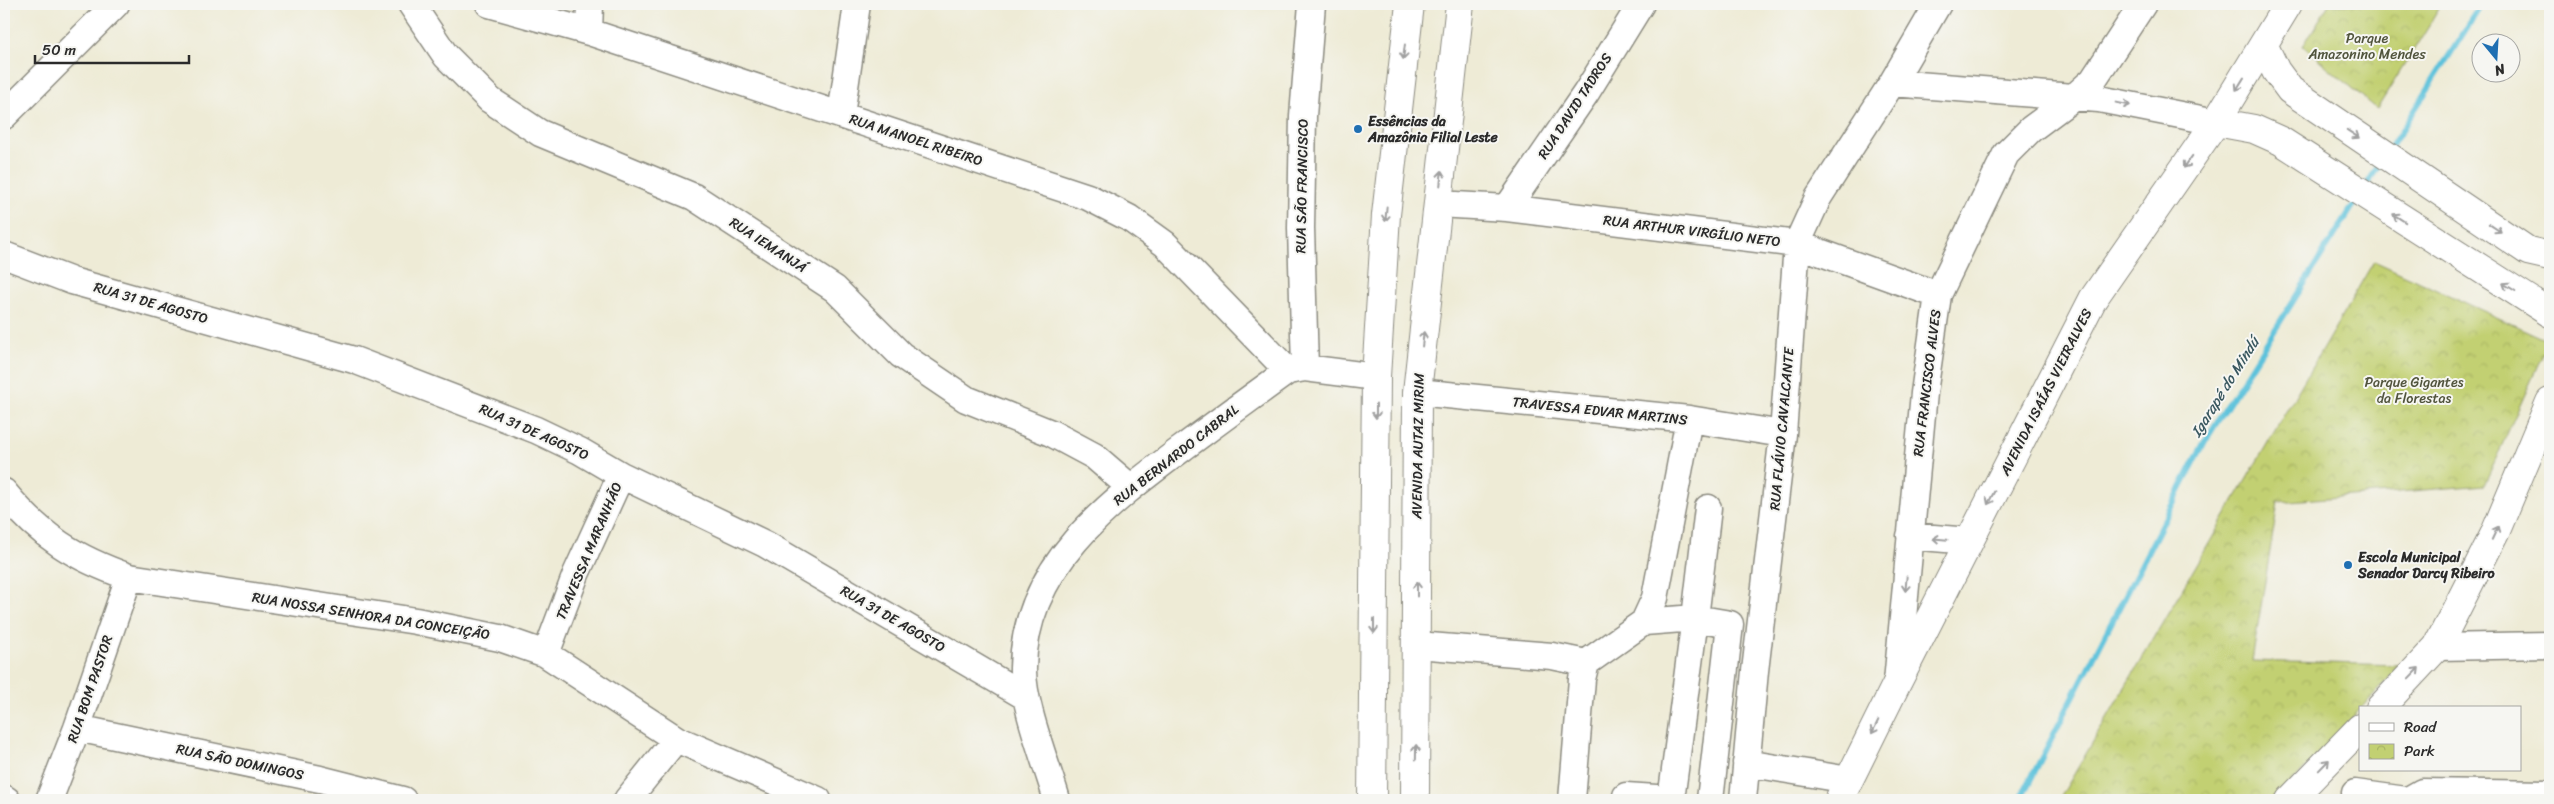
<svg xmlns="http://www.w3.org/2000/svg" width="2554" height="804" font-family="Sriracha,sans-serif">
	<defs>
		<pattern id="park-crowns" width="20" height="18" patternUnits="userSpaceOnUse" patternTransform="scale(1.25)"><rect width="20" height="18" fill="#c2d072"/><path d="M2 6a3 3 0 1 1 6 0M12 15a3 3 0 1 1 6 0" fill="none" stroke="#a7b363"/></pattern>
	</defs>
	<rect width="100%" height="100%" fill="#f6f6f2"/>
	<filter id="ink" filterUnits="userSpaceOnUse"><feTurbulence type="fractalNoise" baseFrequency=".02" numOctaves="2"/><feDisplacementMap in="SourceGraphic" scale="10" xChannelSelector="R" yChannelSelector="G"/><feConvolveMatrix kernelMatrix="1 2 1 2 8 2 1 2 1" color-interpolation-filters="sRGB"/></filter>
	<filter id="wash" filterUnits="userSpaceOnUse"><feTurbulence type="fractalNoise" baseFrequency=".0096" numOctaves="4" result="noise"/><feDisplacementMap in="SourceGraphic" scale="20" xChannelSelector="R" yChannelSelector="G"/><feGaussianBlur stdDeviation="1.12" result="paint"/><feColorMatrix in="noise" values="0 0 0 0 0 0 0 0 0 0 0 0 0 0 0 0 0 1.4 0 .05"/><feComposite in="paint" operator="in"/></filter>
	<g filter="url(#wash)">
		<rect width="100%" height="100%" fill="#eeebd6"/>
		<path fill="url(#park-crowns)" stroke="#767e4e" d="M2329 4H2442L2377 109 2303 46Z
			M2374 261 2549 341 2484 485 2278 502 2252 661 2401 665 2276 800H2059Z"/>
		<g fill="none" stroke-linecap="round" stroke-linejoin="round">
			<path stroke="#5dc2db" stroke-width="6" d="M2389 150 2482 4
				M2365 188 2382 160
				M2020 800 2205 441 2358 198"/>
		</g>
	</g>
	<g filter="url(#ink)">
		<g fill="none" stroke-linecap="round" stroke-linejoin="round">
			<defs>
				<path id="minor" d="M411 4 446 56 490 100 540 133 694 197 835 289 901 355 966 399 1051 433 1094 456 1130 487
					M489 4 589 32 1088 197 1129 218 1165 244 1288 371
					M589 32 590 4
					M1892 83 2099 99 2216 122
					M841 115 857 4
					M4 116 116 4
					M1438 204 1507 208 1797 244 1938 295
					M1507 208 1586 93 1641 4
					M4 255 72 281 354 360 536 430 580 451 621 475 765 544 1026 697
					M1305 368 1301 228 1303 116 1312 4
					M1417 392 1689 419 1783 434
					M4 492C41 537 75 558 129 577L416 621 500 638 546 654 676 739 818 800
					M1910 536 1969 541
					M1644 622 1695 618 1708 508
					M1417 645 1552 656 1586 663 1582 679 1572 800
					M2437 647 2550 645
					M546 654 576 574 621 475
					M1586 663 1644 622 1655 598 1689 419
					M1897 682 1924 393 1938 295 2006 154 2031 129 2074 97 2093 80 2143 4
					M77 728 320 779 403 800
					M1746 763 1849 780
					M2355 793 2406 800
					M4 798 7 800
					M49 800 77 728 129 577
					M627 800 676 739
					M1057 800C1047 765 1022 703 1023 668 1024 566 1109 503 1184 447 1218 422 1253 396 1288 371L1305 368 1376 377
					M1626 800V796L1671 799
					M1671 800 1695 618 1730 624 1710 800
					M1743 800 1755 671 1783 434 1797 244 1818 198 1892 83 1938 4
					M2408 800 2422 792 2550 794"/>
				<path id="major" d="M2264 46 2276 71 2290 90 2528 251 2550 256
					M2216 122 2254 129 2281 141 2550 313
					M2380 708 2437 647 2495 533 2550 402
					M1372 800 1376 377 1386 215 1410 4
					M1415 800 1417 392 1460 4
					M1839 800 1897 683 2093 299 2216 122 2288 4
					M2290 800 2360 728"/>
			</defs>
			<use href="#minor" stroke="#8c8b80" stroke-width="29"/>
			<use href="#major" stroke="#8c8b80" stroke-width="30"/>
			<use href="#minor" stroke="#fff" stroke-width="26"/>
			<use href="#major" stroke="#fff" stroke-width="28"/>
		</g>
		<defs><path id="oneway-shaft" d="M-6 0H5M1.5-3L5.5 0L1.5 3" fill="none" stroke-width="1.6" stroke-linecap="round" stroke-linejoin="round" transform="scale(1.25)"/></defs>
		<g stroke="#a0a0a0">
			<use href="#oneway-shaft" transform="translate(1404 52) rotate(97)"/>
			<use href="#oneway-shaft" transform="translate(2240 84) rotate(122)"/>
			<use href="#oneway-shaft" transform="translate(2123 104) rotate(11)"/>
			<use href="#oneway-shaft" transform="translate(2353 134) rotate(33)"/>
			<use href="#oneway-shaft" transform="translate(2188 162) rotate(125)"/>
			<use href="#oneway-shaft" transform="translate(1441 178) rotate(-84)"/>
			<use href="#oneway-shaft" transform="translate(1386 214) rotate(95)"/>
			<use href="#oneway-shaft" transform="translate(2399 218) rotate(-147)"/>
			<use href="#oneway-shaft" transform="translate(2495 228) rotate(34)"/>
			<use href="#oneway-shaft" transform="translate(2509 287) rotate(-148)"/>
			<use href="#oneway-shaft" transform="translate(1423 339) rotate(-83)"/>
			<use href="#oneway-shaft" transform="translate(1376 411) rotate(90)"/>
			<use href="#oneway-shaft" transform="translate(1991 498) rotate(117)"/>
			<use href="#oneway-shaft" transform="translate(2495 533) rotate(-65)"/>
			<use href="#oneway-shaft" transform="translate(1940 539) rotate(-175)"/>
			<use href="#oneway-shaft" transform="translate(1906 584) rotate(95)"/>
			<use href="#oneway-shaft" transform="translate(1417 589) rotate(-90)"/>
			<use href="#oneway-shaft" transform="translate(1374 626) rotate(90)"/>
			<use href="#oneway-shaft" transform="translate(2414 673) rotate(-46)"/>
			<use href="#oneway-shaft" transform="translate(1875 727) rotate(116)"/>
			<use href="#oneway-shaft" transform="translate(1416 752) rotate(-89)"/>
			<use href="#oneway-shaft" transform="translate(2324 765) rotate(-46)"/>
		</g>
	</g>
	<g fill="#1f6fb2" stroke="#f6f6f2" stroke-width="2">
		<circle cx="1358" cy="129" r="5"/>
		<circle cx="2348" cy="565" r="5"/>
	</g>
	<g text-anchor="middle" dominant-baseline="central" stroke-width="4" stroke-linejoin="round" paint-order="stroke">
		<g font-size="14" fill="#51543d" stroke="#f6f6f2">
			<text x="2367" y="38">Parque<tspan x="2367" dy="16">Amazonino Mendes</tspan></text>
			<text x="2414" y="382">Parque Gigantes<tspan x="2414" dy="16">da Florestas</tspan></text>
		</g>
		<g font-size="14" fill="#2b2b2b" stroke="#f6f6f2">
			<text transform="translate(1575 106) rotate(-57)">RUA DAVID TADROS</text>
			<text transform="translate(916 140) rotate(18)">RUA MANOEL RIBEIRO</text>
			<text transform="translate(1302 186) rotate(-89)">RUA SÃO FRANCISCO</text>
			<text transform="translate(1692 231) rotate(7)">RUA ARTHUR VIRGÍLIO NETO</text>
			<text transform="translate(768 245) rotate(33)">RUA IEMANJÁ</text>
			<text transform="translate(151 303) rotate(16)">RUA 31 DE AGOSTO</text>
			<text transform="translate(1927 383) rotate(-83)">RUA FRANCISCO ALVES</text>
			<text transform="translate(2046 392) rotate(-63)">AVENIDA ISAÍAS VIEIRALVES</text>
			<text transform="translate(1600 411) rotate(6)">TRAVESSA EDVAR MARTINS</text>
			<text transform="translate(1782 429) rotate(-85)">RUA FLÁVIO CAVALCANTE</text>
			<text transform="translate(534 432) rotate(24)">RUA 31 DE AGOSTO</text>
			<text transform="translate(1418 446) rotate(-89)">AVENIDA AUTAZ MIRIM</text>
			<text transform="translate(1176 455) rotate(-38)">RUA BERNARDO CABRAL</text>
			<text transform="translate(589 551) rotate(-67)">TRAVESSA MARANHÃO</text>
			<text transform="translate(371 616) rotate(9)">RUA NOSSA SENHORA DA CONCEIÇÃO</text>
			<text transform="translate(893 619) rotate(30)">RUA 31 DE AGOSTO</text>
			<text transform="translate(90 689) rotate(-71)">RUA BOM PASTOR</text>
			<text transform="translate(240 762) rotate(12)">RUA SÃO DOMINGOS</text>
		</g>
		<g font-size="14" font-weight="bold" fill="#2b2b2b" stroke="#f6f6f2" text-anchor="start">
			<text x="1368" y="121">Essências da<tspan x="1368" dy="16">Amazônia Filial Leste</tspan></text>
			<text x="2358" y="557">Escola Municipal<tspan x="2358" dy="16">Senador Darcy Ribeiro</tspan></text>
		</g>
		<g font-size="15" font-style="italic" fill="#3a5860" stroke="#f6f6f2">
			<text transform="translate(2225 387) rotate(-58)">Igarapé do Mindú</text>
		</g>
	</g>
	<rect width="2554" height="804" fill="none" stroke="#f6f6f2" stroke-width="20"/>
	<rect x="2359" y="706" width="162" height="65" fill="#f6f6f2" stroke="#a5a5a2"/>
	<rect x="2369" y="723" width="25" height="8" fill="#ffffff" stroke="#a5a5a2"/>
	<text x="2404" y="732" font-size="15" fill="#2b2b2b">Road</text>
	<rect x="2369" y="744" width="25" height="15" fill="url(#park-crowns)" stroke="#a5a5a2"/>
	<text x="2404" y="756" font-size="15" fill="#2b2b2b">Park</text>
	<g transform="translate(2496 58) rotate(162)"><circle r="24" fill="#f6f6f2" stroke="#a5a5a2"/>
	<path d="M0-4L9 19L0 12L-9 19Z" fill="#1f6fb2"/>
	<text y="-8" font-size="14" font-weight="bold" text-anchor="middle" fill="#2b2b2b">N</text>
	</g>
	<path d="M35 55v8h154v-8" fill="none" stroke="#2b2b2b" stroke-width="2.5"/>
	<text x="42" y="55" font-size="15" fill="#2b2b2b" stroke="#f6f6f2" stroke-width="4" paint-order="stroke">50 m</text>
</svg>
